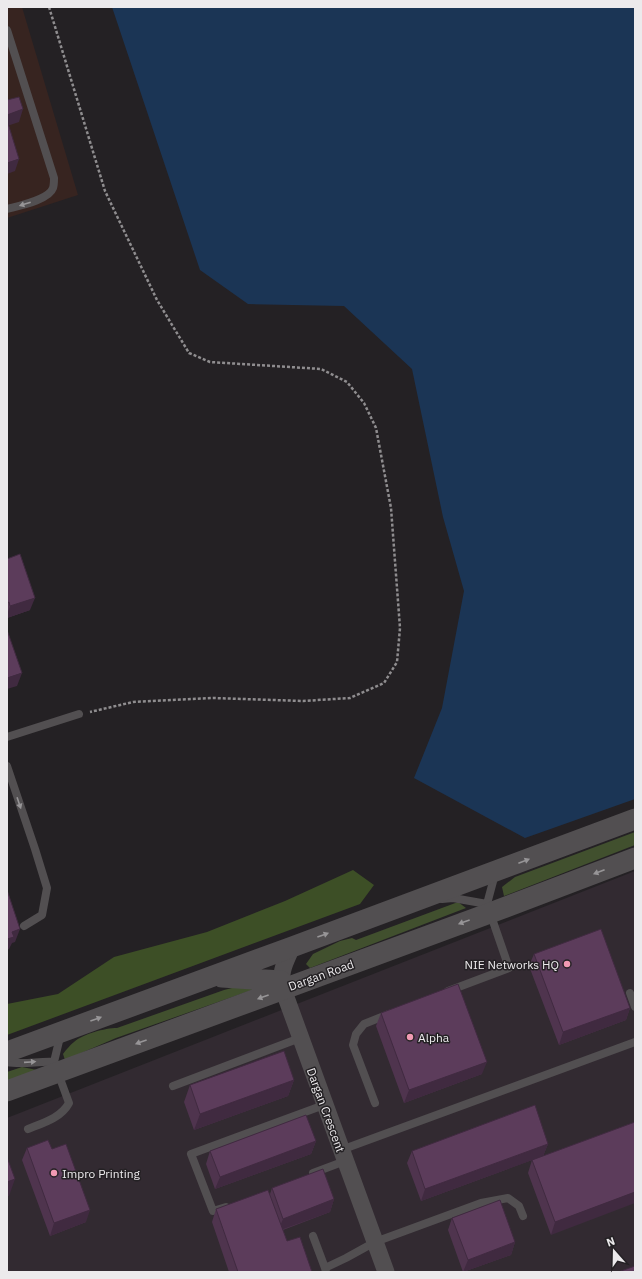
<svg xmlns="http://www.w3.org/2000/svg" width="642" height="1279" font-family="'IBM Plex Sans',sans-serif">
	<rect width="100%" height="100%" fill="#242124"/>
	<path fill="#372420" d="M7 7H22L78 195 7 218Z"/>
	<path fill="#322a31" d="M635 871V1272H7V1118Z"/>
	<path fill="#41502e" d="M635 832V845L504 896 502 887 515 877Z
		M458 902 466 908 310 968 306 964 313 954 340 941 352 938 356 940Z
		M248 984 252 990 116 1038 65 1060 63 1054C66 1050 70 1045 74 1042 83 1034 105 1028 117 1028L224 990Z
		M22 1067 37 1070 7 1081V1072Z"/>
	<path fill="#3d4f26" d="M353 870 374 885 360 904 7 1035V1004L58 994 114 957 207 932 285 901Z"/>
	<path fill="#1b3555" d="M112 7H635V799L525 838 414 778 442 708 464 591 443 517 412 369 344 306 248 304 200 270Z"/>
	<g fill="none" stroke-linecap="round" stroke-linejoin="round">
		<path stroke="#8f8d8f" stroke-width="2.5" stroke-dasharray="3 2" stroke-linecap="butt" d="M49 7 105 191 157 300 189 353 210 362 321 369 347 382 364 403 376 428 391 508 400 628 397 662 384 683 350 698 303 701 213 698 133 702 90 712"/>
		<path stroke="#524f51" stroke-width="8" d="M7 30 54 178C54 181 54 185 53 188 49 200 18 206 7 209
			M7 737 79 714
			M7 766 35 849 47 888 42 915 24 926
			M442 899 453 898 487 904
			M448 991 509 968 487 904 495 874
			M630 993 635 1007
			M7 1062C22 1065 39 1061 54 1062
			M173 1086 300 1038
			M375 1103 353 1045 356 1034 364 1024 389 1014
			M28 1129C43 1123 61 1118 69 1103L54 1062 59 1041 62 1036
			M341 1150 635 1042
			M313 1173 345 1161
			M226 1207 213 1211 191 1154 324 1105
			M313 1236 325 1268
			M326 1272 325 1268 346 1258 375 1242 481 1203 508 1198 519 1206 523 1216"/>
		<path stroke="#524f51" stroke-width="17" d="M292 947C285 963 279 972 283 989L386 1272"/>
		<path stroke="#524f51" stroke-width="21" d="M222 977 281 981
			M7 1052 292 947 635 819
			M7 1091 490 913 635 858"/>
	</g>
	<path fill="#4f344e" d="M7 559 30 610 7 618Z
		M534 954 630 1008 626 1020 559 1045 529 966Z
		M381 1013 482 1074 404 1103 376 1026Z
		M294 1080 288 1096 194 1130 184 1102 190 1085Z
		M635 1122 551 1235 528 1173 532 1160 421 1201 407 1163 412 1151 548 1144 543 1156Z
		M316 1141 311 1154 215 1189 206 1164 210 1151Z
		M27 1148 52 1149 86 1222 50 1236 22 1160Z
		M272 1188 334 1199 330 1212 283 1230 287 1241 312 1272H229L212 1222 216 1209 270 1194Z
		M452 1218 515 1242 511 1255 463 1272 448 1230Z"/>
	<path fill="#402a40" d="M23 109 19 122 7 126V115Z
		M19 159 15 171 7 174V163Z
		M35 598 30 610 7 618V615L10 606Z
		M22 673 17 686 7 689V678Z
		M20 929 15 942 12 943 9 949 7 950V939L12 932Z
		M630 1008 626 1020 559 1045 563 1032Z
		M487 1062 482 1074 404 1103 409 1090Z
		M294 1080 288 1096 194 1130 200 1114Z
		M316 1141 311 1154 215 1189 220 1177Z
		M548 1144 543 1156 421 1201 425 1189Z
		M15 1179 9 1196H7V1182Z
		M635 1192V1203L551 1235 555 1222Z
		M334 1199 330 1212 278 1231 283 1219Z
		M90 1210 86 1222 50 1236 54 1223Z
		M515 1242 511 1255 463 1272 468 1260Z"/>
	<path fill="#5c3c5b" stroke="#402a40" d="M19 97 23 109 7 115V100Z
		M7 120 19 159 7 163Z
		M20 554 35 598 10 606 9 602 7 603V559Z
		M7 630 22 673 7 678Z
		M7 890 20 929 12 932 14 937 7 939Z
		M601 929 630 1008 563 1032 534 954Z
		M458 984 487 1062 409 1090 381 1013Z
		M284 1051 294 1080 200 1114 190 1085Z
		M535 1105 548 1144 425 1189 412 1151Z
		M306 1115 316 1141 220 1177 210 1151Z
		M635 1122V1192L555 1222 532 1160Z
		M48 1140 52 1149 66 1144 90 1210 54 1223 27 1148Z
		M7 1157 15 1179 7 1182Z
		M323 1169 334 1199 283 1219 272 1188Z
		M268 1190 287 1241 300 1237 312 1272H238L216 1209Z
		M500 1200 515 1242 468 1260 452 1218Z
		M635 1266V1272H618Z"/>
	<defs><path id="oneway-solid" d="M-6-.8H1V-3.2L6.5 0L1 3.2V.8H-6Z"/></defs>
	<g fill="#979597">
		<use href="#oneway-solid" transform="translate(25 204) rotate(162)"/>
		<use href="#oneway-solid" transform="translate(19 803) rotate(71)"/>
		<use href="#oneway-solid" transform="translate(524 861) rotate(-21)"/>
		<use href="#oneway-solid" transform="translate(599 872) rotate(159)"/>
		<use href="#oneway-solid" transform="translate(464 922) rotate(160)"/>
		<use href="#oneway-solid" transform="translate(323 935) rotate(-20)"/>
		<use href="#oneway-solid" transform="translate(263 997) rotate(160)"/>
		<use href="#oneway-solid" transform="translate(96 1019) rotate(-20)"/>
		<use href="#oneway-solid" transform="translate(141 1042) rotate(160)"/>
		<use href="#oneway-solid" transform="translate(30 1062) rotate(-4)"/>
	</g>
	<g fill="#f19ab3" stroke="#242124" stroke-width="1.5">
		<circle cx="567" cy="964" r="4"/>
		<circle cx="410" cy="1037" r="4"/>
		<circle cx="54" cy="1173" r="4"/>
	</g>
	<g text-anchor="middle" dominant-baseline="central" stroke-width="3" stroke-linejoin="round" paint-order="stroke">
		<g font-size="12" fill="#eceaec" stroke="#242124" text-anchor="start">
			<text x="559" y="964" text-anchor="end">NIE Networks HQ</text>
			<text x="418" y="1037">Alpha</text>
			<text x="62" y="1173">Impro Printing</text>
		</g>
		<g font-size="12" fill="#eceaec" stroke="#242124">
			<text transform="translate(321 975) rotate(-20)">Dargan Road</text>
			<text transform="translate(326 1110) rotate(70)">Dargan Crescent</text>
		</g>
	</g>
	<rect width="642" height="1279" fill="none" stroke="#eceaec" stroke-width="16"/>
	<g transform="translate(614 1251) rotate(340)" stroke="#242124" stroke-width="3" paint-order="stroke">
	<path d="M0-3L7 15L0 10L-7 15Z" fill="#eceaec"/>
	<text y="-6" font-size="11" font-weight="bold" text-anchor="middle" fill="#eceaec">N</text>
	</g>
</svg>
